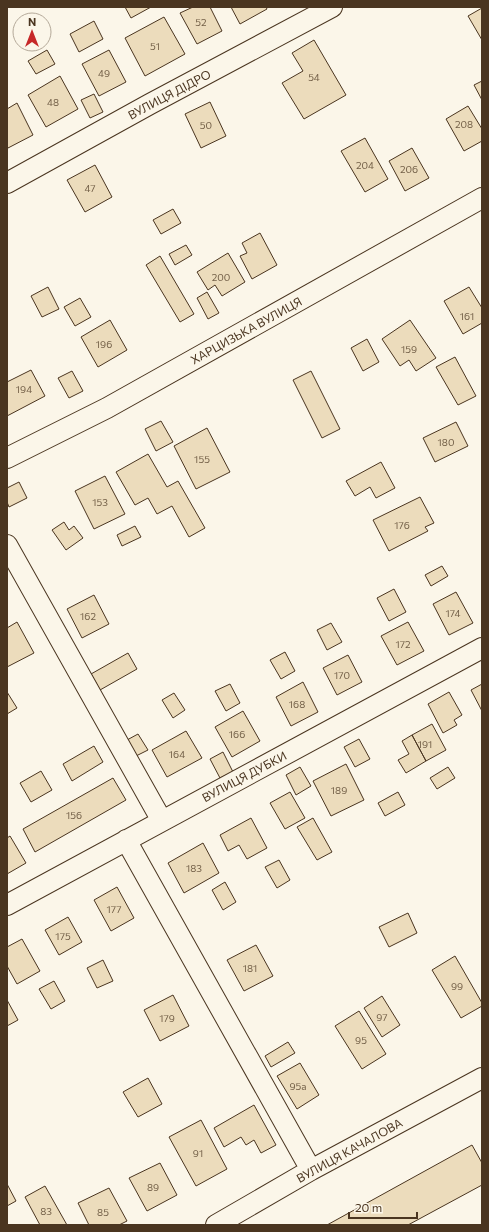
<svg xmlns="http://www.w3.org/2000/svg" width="489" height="1232" font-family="Commissioner,sans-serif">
	<rect width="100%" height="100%" fill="#fbf6e9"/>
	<path fill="#ecdcbc" stroke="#4a3520" d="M125 7H151L131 18Z
		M193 7H210L222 31 197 44 180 13Z
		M231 7H266L267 9 240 24Z
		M482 8V40L468 16Z
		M164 17 185 54 145 76 125 38Z
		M94 21 103 39 79 52 70 34Z
		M314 40 346 95 304 119 282 83 303 71 292 53Z
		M47 50 55 64 36 74 28 61Z
		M109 50 126 82 99 96 82 64Z
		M60 76 78 109 46 127 28 95Z
		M482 81V100L474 85Z
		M94 94 103 112 90 118 81 100Z
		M210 102 226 136 201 148 185 114Z
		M17 103 33 135 8 148 7 146V109Z
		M468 106 482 129V141L464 151 446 119Z
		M365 138 388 179 365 192 341 151Z
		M412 148 429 178 405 191 389 161Z
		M95 165 112 197 85 212 67 180Z
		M173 209 181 223 161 234 153 220Z
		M260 233 277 265 252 279 240 256 247 253 242 243Z
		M186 245 192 255 175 265 169 254Z
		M228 253 245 282 222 296 215 285 208 290 197 272Z
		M160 256 194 314 180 322 146 265Z
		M48 287 59 309 42 317 31 296Z
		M469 287 482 308V323L463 334 444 301Z
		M207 292 219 313 208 319 197 298Z
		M80 298 91 317 75 326 64 307Z
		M110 320 127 350 98 367 81 337Z
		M410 320 436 358 416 371 409 360 400 366 382 339Z
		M367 339 379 362 363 371 351 348Z
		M455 357 476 396 458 405 436 367Z
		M31 370 45 396 7 416V382Z
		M72 371 83 391 69 398 58 378Z
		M311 371 340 429 322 438 293 380Z
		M161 421 173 442 156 451 145 429Z
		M456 422 468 446 435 462 423 438Z
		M207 428 230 472 196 489 174 446Z
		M148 454 167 487 178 481 205 528 189 537 172 506 157 514 148 498 135 505 116 472Z
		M381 462 395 488 376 498 370 487 355 496 346 481Z
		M105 476 125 514 94 529 75 491Z
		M19 482 27 498 9 507 7 502V488Z
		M420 497 434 523 425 527 428 531 389 551 373 520Z
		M64 522 69 530 74 526 83 538 66 550 52 530Z
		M135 526 141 537 122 546 117 535Z
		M442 566 448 576 431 586 425 575Z
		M394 589 406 612 389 621 377 598Z
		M456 592 473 623 449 635 433 604Z
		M94 595 109 624 82 638 67 609Z
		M17 622 34 653 7 667V628Z
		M408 622 424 651 397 665 381 636Z
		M331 623 342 642 327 650 317 630Z
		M285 652 295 671 281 679 270 660Z
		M128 653 137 669 100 690 91 674Z
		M348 655 362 682 337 695 323 668Z
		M303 682 318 712 291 726 276 697Z
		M230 684 240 703 226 711 215 691Z
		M482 684V711L471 690Z
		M7 692 17 708 7 714Z
		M449 692 462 715 454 720 457 725 443 733 428 704Z
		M174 693 185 710 173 718 162 700Z
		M243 711 260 741 232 757 215 727Z
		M432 724 446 750 426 761 412 735Z
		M186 731 202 758 167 777 152 750Z
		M138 734 148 750 136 756 127 740Z
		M412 735 426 761 406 773 398 760 409 754 402 741Z
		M359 739 370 759 355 767 344 747Z
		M94 746 103 762 72 781 63 764Z
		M223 752 233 772 220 778 210 759Z
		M346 764 364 800 331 816 313 781Z
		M300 767 311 786 296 795 286 775Z
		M448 767 455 778 437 789 430 778Z
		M41 771 52 790 31 802 20 783Z
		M113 778 126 800 35 852 23 829Z
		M290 792 305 818 285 829 270 803Z
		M398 792 405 805 385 816 378 803Z
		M251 818 267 848 247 859 239 845 228 851 220 835Z
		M313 818 332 852 317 860 297 827Z
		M10 836 26 863 7 874V838Z
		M203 843 219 873 184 893 168 863Z
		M279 860 290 880 277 888 265 867Z
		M225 882 236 902 223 910 212 890Z
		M117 887 134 918 111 931 94 900Z
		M408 913 417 933 389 947 379 927Z
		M68 917 82 942 59 955 45 930Z
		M22 939 40 971 17 984 7 966V947Z
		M256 945 273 976 244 991 227 960Z
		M455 956 482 1003V1006L461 1018 432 970Z
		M103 960 113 981 97 988 87 968Z
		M54 981 65 1001 51 1009 39 989Z
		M173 995 189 1026 160 1041 144 1010Z
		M382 996 400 1025 382 1037 364 1008Z
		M7 1000 18 1020 7 1026Z
		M359 1011 386 1054 362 1069 335 1026Z
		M288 1042 295 1053 271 1067 265 1056Z
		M300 1063 319 1095 297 1109 277 1076Z
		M148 1078 162 1104 138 1117 123 1092Z
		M254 1105 276 1145 261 1153 254 1140 246 1145 241 1137 224 1147 214 1128Z
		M201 1120 227 1169 196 1186 169 1137Z
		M472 1145 482 1163V1185L408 1225H327Z
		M160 1163 177 1195 147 1211 129 1178Z
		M7 1184 16 1201 7 1206Z
		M45 1186 67 1225H40L25 1197Z
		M109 1188 127 1221 119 1225H89L78 1203Z"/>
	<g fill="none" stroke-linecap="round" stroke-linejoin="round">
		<defs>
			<path id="minor" d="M7 183 150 104 332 7
				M7 458 107 408 482 198
				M7 545 162 821
				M126 840 311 1170
				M7 905 482 648
				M216 1225 311 1170 482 1078"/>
		</defs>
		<use href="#minor" stroke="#4a3520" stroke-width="22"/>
		<use href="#minor" stroke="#fbf6e9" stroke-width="20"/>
	</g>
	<g text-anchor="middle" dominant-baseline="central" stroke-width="3" stroke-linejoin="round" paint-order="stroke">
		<g font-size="10" fill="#725f47">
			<text x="201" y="22">52</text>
			<text x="155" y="46">51</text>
			<text x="104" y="73">49</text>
			<text x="314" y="77">54</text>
			<text x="53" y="102">48</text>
			<text x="464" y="124">208</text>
			<text x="206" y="125">50</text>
			<text x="365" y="165">204</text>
			<text x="409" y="169">206</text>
			<text x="90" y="188">47</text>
			<text x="221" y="277">200</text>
			<text x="467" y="316">161</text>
			<text x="104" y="344">196</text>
			<text x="409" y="349">159</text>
			<text x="24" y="389">194</text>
			<text x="446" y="442">180</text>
			<text x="202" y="459">155</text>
			<text x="100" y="502">153</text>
			<text x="402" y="525">176</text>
			<text x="453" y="613">174</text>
			<text x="88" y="616">162</text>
			<text x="403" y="644">172</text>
			<text x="342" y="675">170</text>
			<text x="297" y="704">168</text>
			<text x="237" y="734">166</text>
			<text x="425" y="744">191</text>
			<text x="177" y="754">164</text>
			<text x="339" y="790">189</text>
			<text x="74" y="815">156</text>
			<text x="194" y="868">183</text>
			<text x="114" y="909">177</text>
			<text x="63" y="936">175</text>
			<text x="250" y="968">181</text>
			<text x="457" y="986">99</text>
			<text x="382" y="1017">97</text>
			<text x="167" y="1018">179</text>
			<text x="361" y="1040">95</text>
			<text x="298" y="1086">95а</text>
			<text x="198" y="1153">91</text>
			<text x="153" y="1187">89</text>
			<text x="46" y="1211">83</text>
			<text x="103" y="1212">85</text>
		</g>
		<g font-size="12" fill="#4a3520" stroke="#fbf6e9">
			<text transform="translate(169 94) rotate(-28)">ВУЛИЦЯ ДІДРО</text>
			<text transform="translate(246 330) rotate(-29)">ХАРЦИЗЬКА ВУЛИЦЯ</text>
			<text transform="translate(244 776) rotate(-28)">ВУЛИЦЯ ДУБКИ</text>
			<text transform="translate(349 1150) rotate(-29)">ВУЛИЦЯ КАЧАЛОВА</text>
		</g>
	</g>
	<rect width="489" height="1232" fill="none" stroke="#4a3520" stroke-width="16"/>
	<g transform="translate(32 32)"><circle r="19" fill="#fbf6e9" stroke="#b4a999"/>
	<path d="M0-3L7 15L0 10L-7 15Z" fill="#c62828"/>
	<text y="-6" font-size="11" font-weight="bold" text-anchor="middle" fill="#4a3520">N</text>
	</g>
	<path d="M349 1212v6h68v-6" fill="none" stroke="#4a3520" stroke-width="2"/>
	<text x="355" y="1212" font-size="12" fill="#4a3520" stroke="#fbf6e9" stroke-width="3" paint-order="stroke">20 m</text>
</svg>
